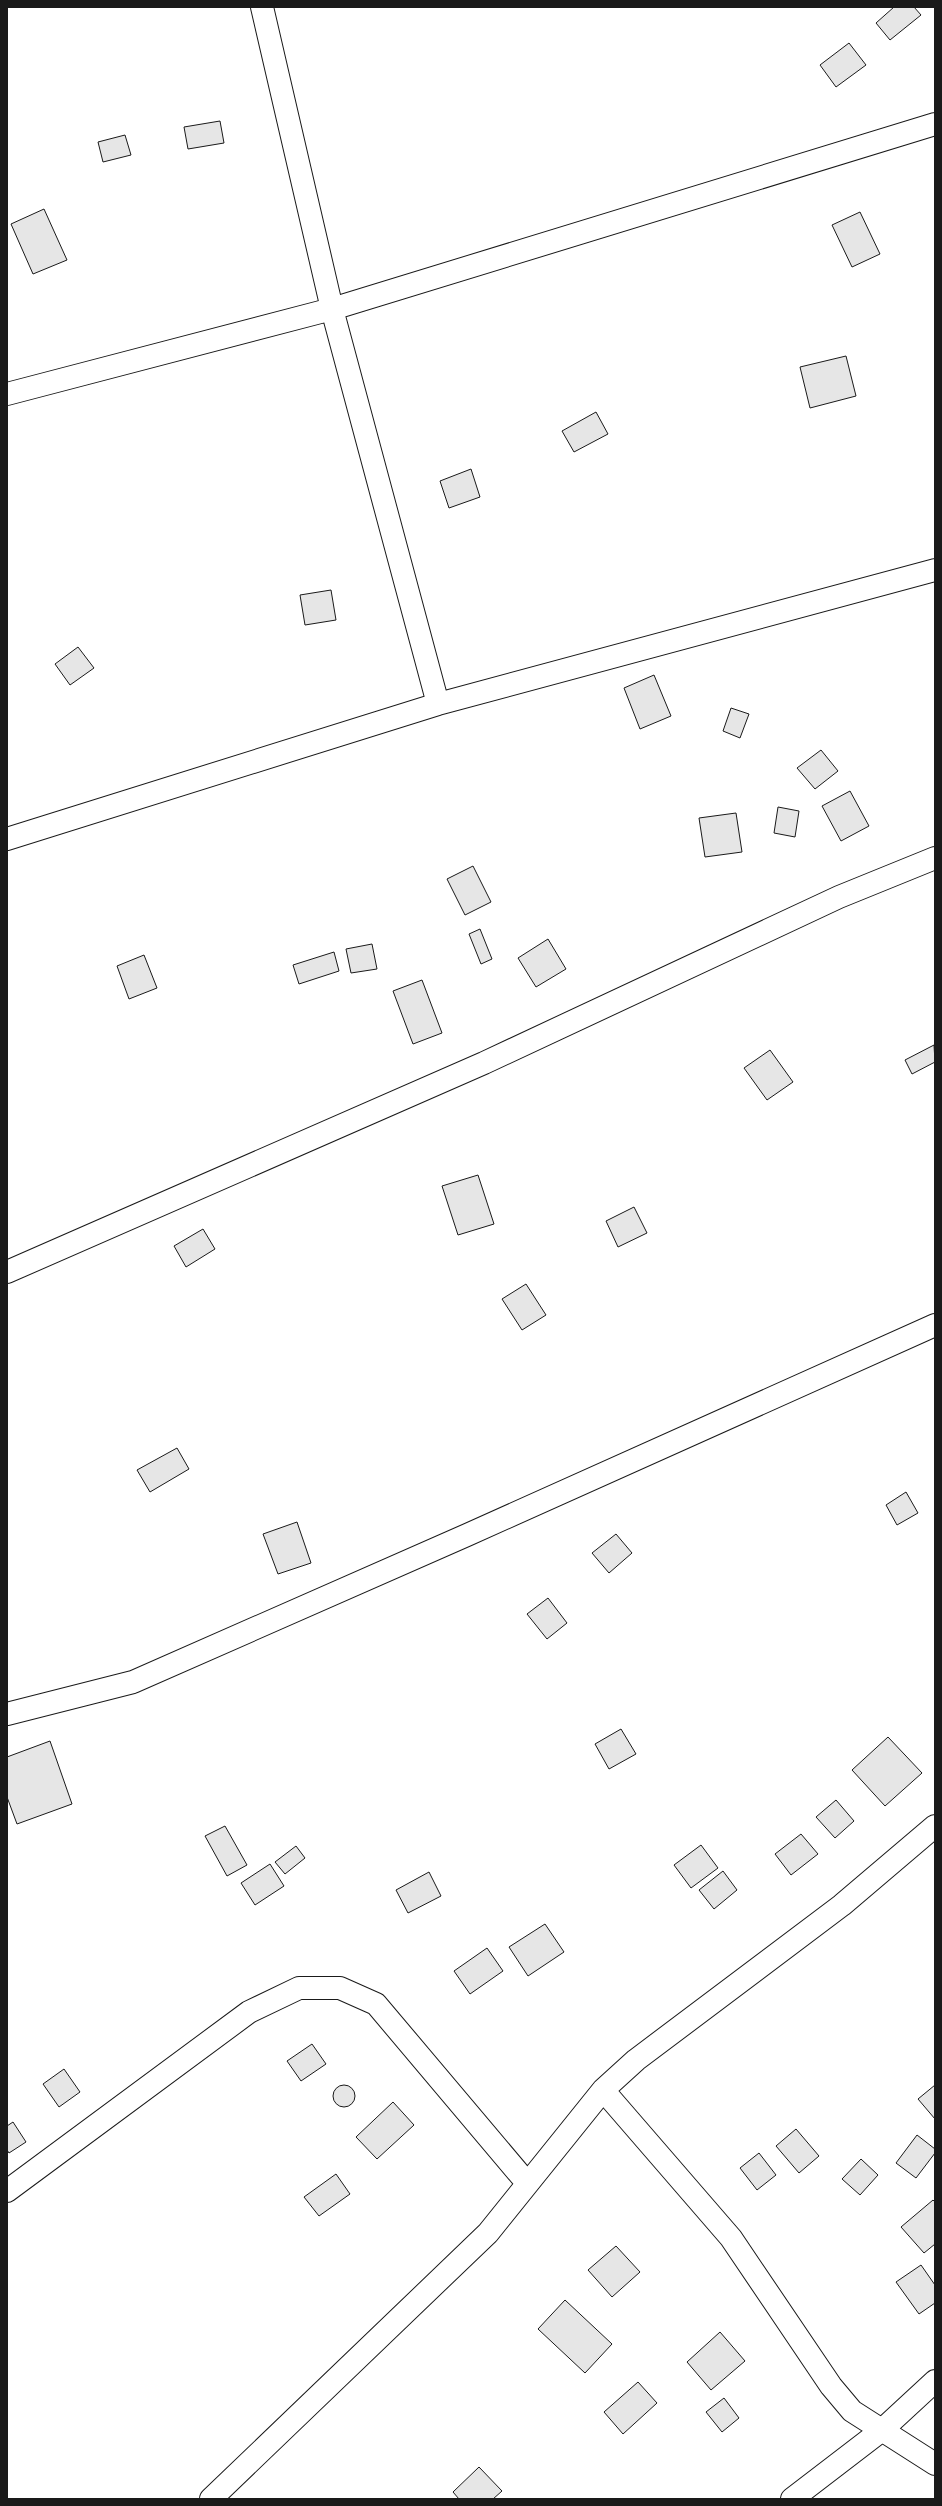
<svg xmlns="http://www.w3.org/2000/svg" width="942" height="2506" font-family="Overpass,sans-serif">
	<rect width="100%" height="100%" fill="#fff"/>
	<path fill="#e6e6e6" stroke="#1a1a1a" d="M894 7H914L921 15 890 40 876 23Z
		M849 43 866 65 836 87 820 65Z
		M220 121 224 143 188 149 184 127Z
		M125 135 131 155 103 162 98 142Z
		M44 209 67 260 33 274 11 224Z
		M860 212 880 254 852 267 832 225Z
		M846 356 856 396 810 408 800 367Z
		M596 412 608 434 574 452 562 431Z
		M471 469 480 497 449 508 440 481Z
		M331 590 336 620 305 625 300 595Z
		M78 647 94 668 70 685 55 664Z
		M654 675 671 716 640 729 624 688Z
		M731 708 749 714 740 738 723 731Z
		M821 750 838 771 815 789 797 768Z
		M850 791 869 826 841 841 822 806Z
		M778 807 799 811 795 837 774 833Z
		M736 813 742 852 705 857 699 818Z
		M473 866 491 902 465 915 447 879Z
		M480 929 492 959 481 964 469 934Z
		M548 939 566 969 536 987 518 958Z
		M372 944 377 969 351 973 346 949Z
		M334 952 339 971 299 984 293 965Z
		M144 955 157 988 129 999 117 966Z
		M422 980 442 1033 413 1044 393 991Z
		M934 1045 935 1062 912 1074 905 1060Z
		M770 1050 793 1082 767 1100 744 1068Z
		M478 1175 494 1224 458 1235 442 1186Z
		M634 1207 647 1233 618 1247 606 1221Z
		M203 1229 215 1249 186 1267 174 1246Z
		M526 1284 546 1315 522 1330 502 1299Z
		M177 1448 189 1469 150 1492 137 1470Z
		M906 1492 918 1513 897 1525 886 1505Z
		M297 1522 311 1563 278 1574 263 1534Z
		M616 1534 632 1553 609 1573 592 1553Z
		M548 1598 567 1623 547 1639 527 1614Z
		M621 1729 636 1754 609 1769 595 1744Z
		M888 1737 922 1773 885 1806 852 1770Z
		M50 1741 72 1804 17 1824 7 1797V1757Z
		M836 1800 854 1821 835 1838 816 1817Z
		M225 1826 247 1865 227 1876 205 1836Z
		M801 1834 818 1854 791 1875 775 1854Z
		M701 1845 718 1868 691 1888 674 1865Z
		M296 1846 305 1858 285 1874 275 1862Z
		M270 1864 284 1886 255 1905 241 1883Z
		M723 1871 737 1890 714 1909 699 1890Z
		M429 1872 441 1896 408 1913 396 1890Z
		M545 1924 564 1952 528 1976 509 1947Z
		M487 1948 503 1971 470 1994 454 1971Z
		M312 2044 326 2064 301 2081 287 2061Z
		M64 2069 80 2092 59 2107 43 2084Z
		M333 2096a11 11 0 1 1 22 0a11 11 0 1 1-22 0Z
		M935 2085V2119L918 2099Z
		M393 2102 414 2125 377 2159 356 2137Z
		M13 2122 26 2142 9 2153 7 2150V2126Z
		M796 2129 819 2156 799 2173 776 2146Z
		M917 2135 935 2149V2153L916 2178 896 2163Z
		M759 2153 776 2175 757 2190 740 2168Z
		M861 2159 878 2175 860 2195 842 2179Z
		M336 2174 350 2194 319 2216 304 2197Z
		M933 2200 935 2202V2244L924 2253 901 2227Z
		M616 2246 640 2272 612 2297 588 2270Z
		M921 2265 935 2285V2303L919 2314 896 2282Z
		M565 2300 612 2344 585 2373 538 2329Z
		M720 2332 745 2361 711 2390 687 2362Z
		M638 2382 657 2403 623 2434 604 2412Z
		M724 2398 739 2418 722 2432 706 2412Z
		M479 2467 502 2491 493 2499H459L453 2492Z"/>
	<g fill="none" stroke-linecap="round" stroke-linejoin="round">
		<defs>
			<path id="minor" d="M262 7 332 309 438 704
				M7 394 332 309 935 124
				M7 839 438 704 935 570
				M7 1272 484 1063 839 897 935 858
				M7 1714 133 1682 467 1535 935 1325
				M603 2090 731 2238 831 2386 852 2411 935 2464
				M7 2191 249 2012 299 1988H340L376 2004 527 2183
				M211 2499 488 2233 603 2090 636 2060 842 1905 935 1826
				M792 2499 882 2430 935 2381"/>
		</defs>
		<use href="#minor" stroke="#1a1a1a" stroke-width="24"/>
		<use href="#minor" stroke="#fff" stroke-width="22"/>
	</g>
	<rect width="942" height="2506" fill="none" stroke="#1a1a1a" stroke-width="16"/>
</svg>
